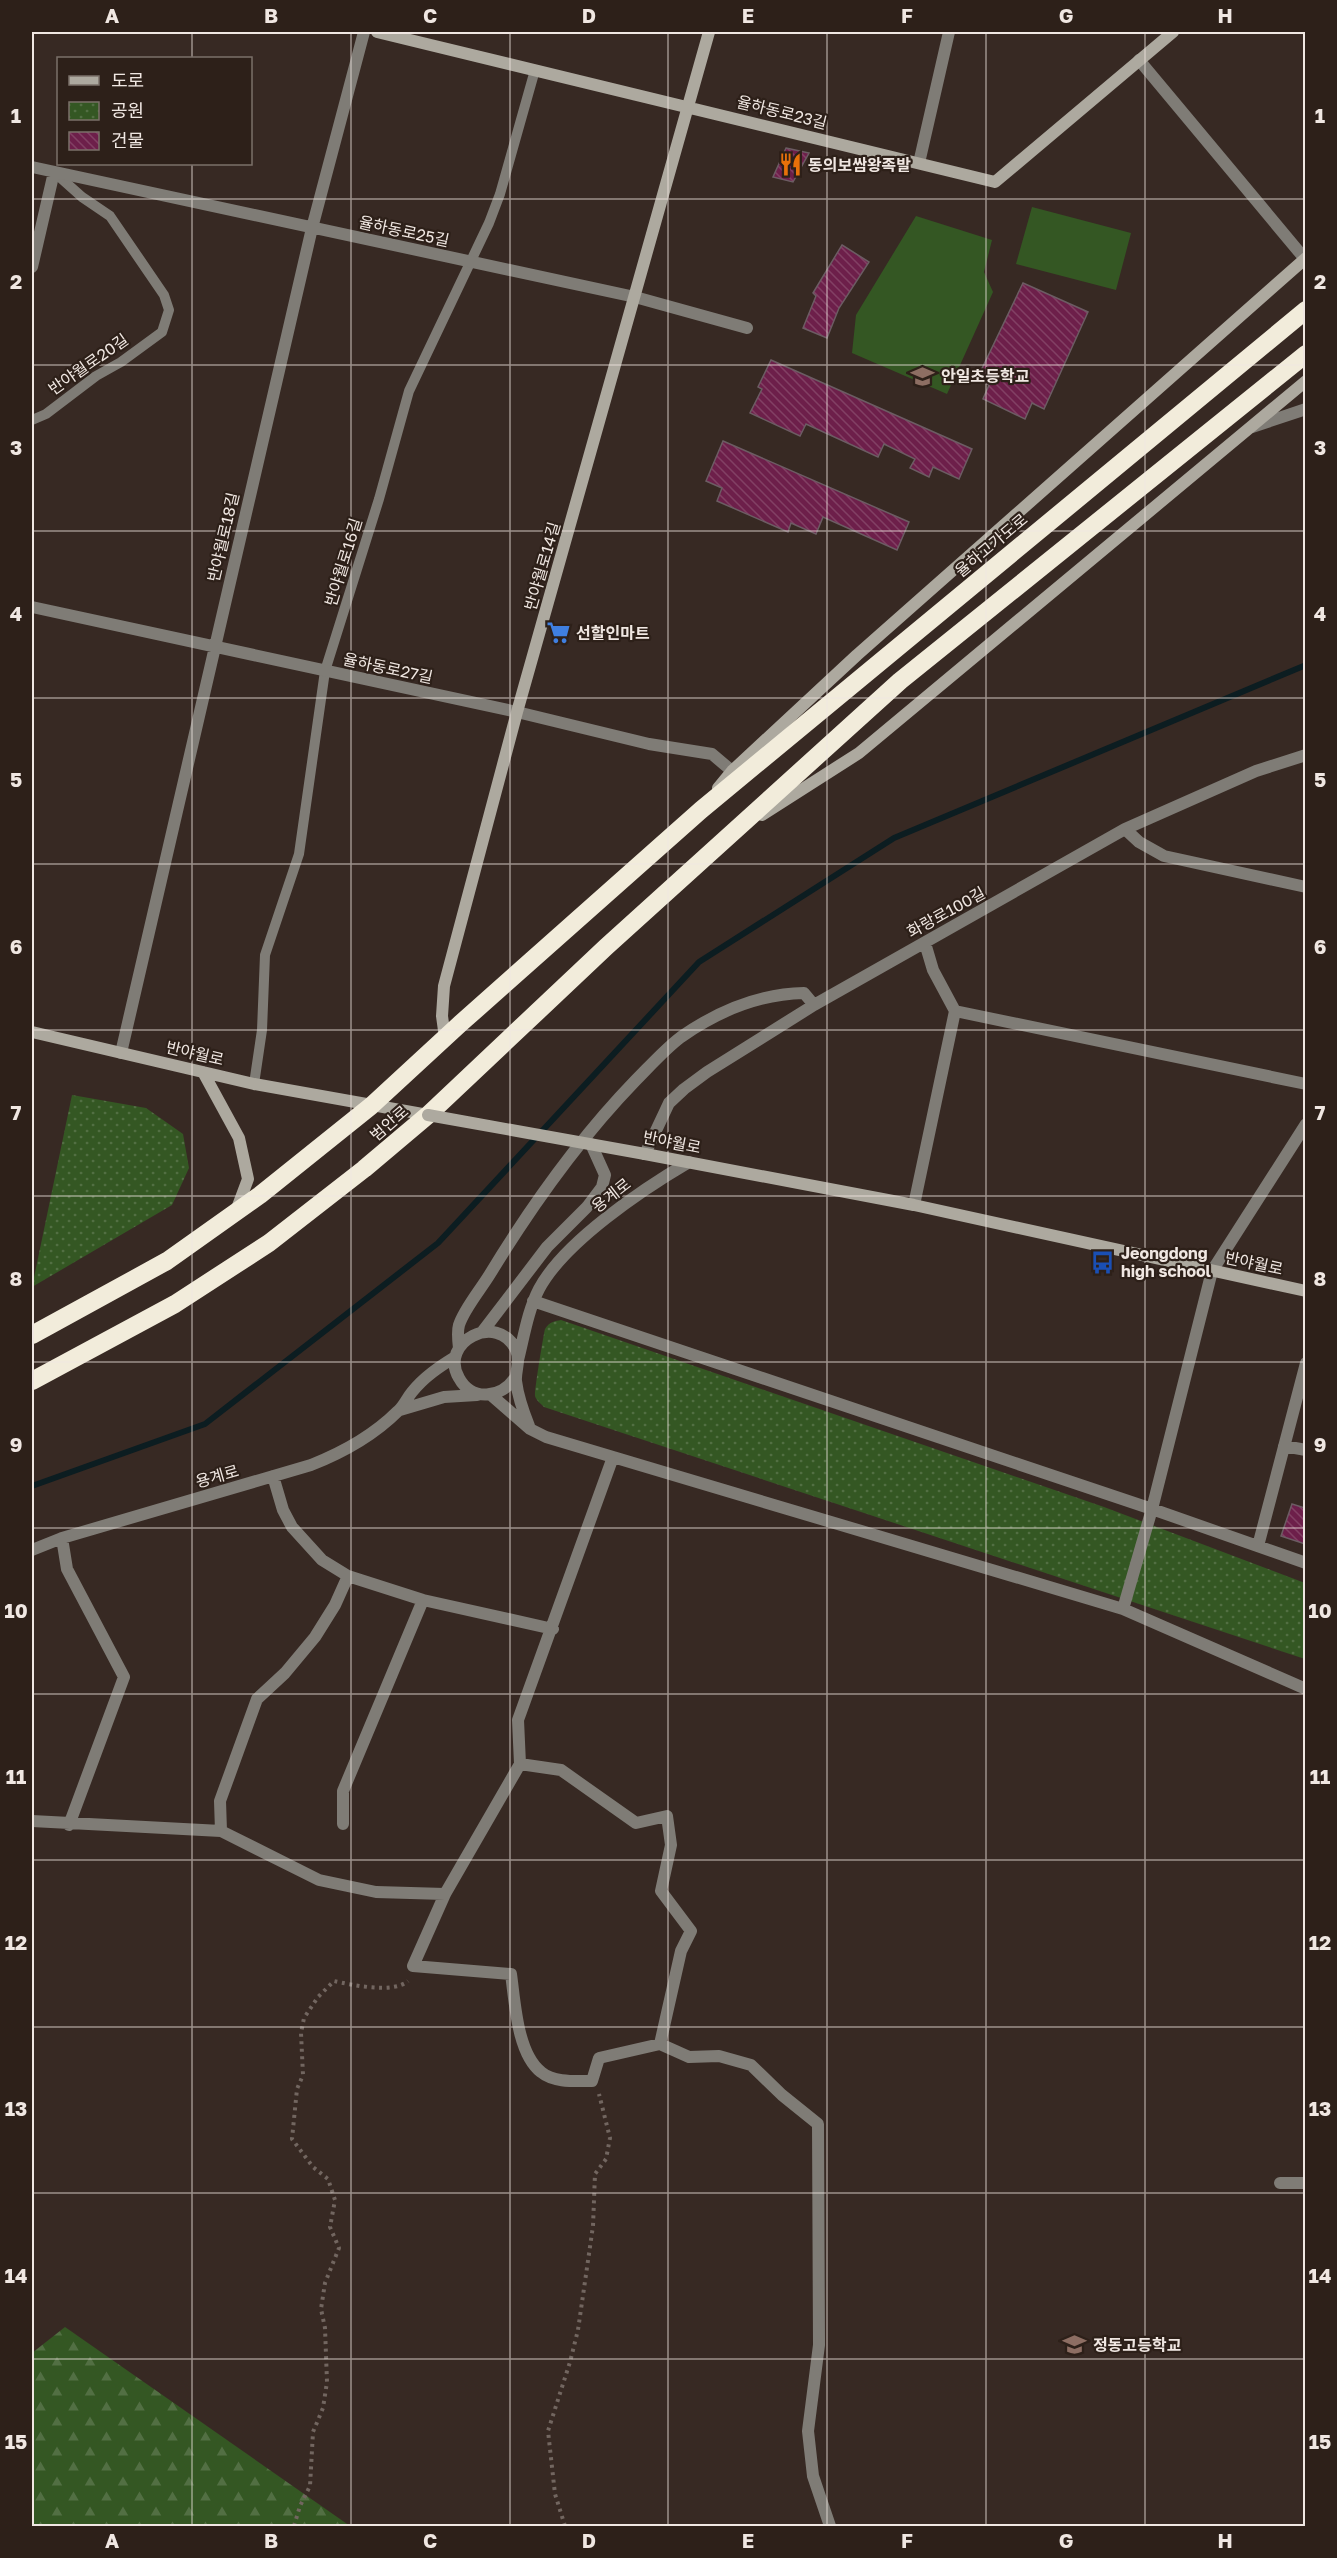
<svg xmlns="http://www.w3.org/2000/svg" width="1337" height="2558" font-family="'Golos Text','Noto Sans KR',sans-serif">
	<defs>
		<pattern id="forest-firs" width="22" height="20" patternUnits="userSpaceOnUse" patternTransform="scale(1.5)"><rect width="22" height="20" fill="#345723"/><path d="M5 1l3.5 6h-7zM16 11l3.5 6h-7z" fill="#526f43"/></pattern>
		<pattern id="park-dots" width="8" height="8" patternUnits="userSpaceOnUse" patternTransform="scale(1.5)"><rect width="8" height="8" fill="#345723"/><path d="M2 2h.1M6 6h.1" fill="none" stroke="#526f43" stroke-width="1.8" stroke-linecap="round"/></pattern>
		<pattern id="building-back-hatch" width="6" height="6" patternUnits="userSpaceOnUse" patternTransform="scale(1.5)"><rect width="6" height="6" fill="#6d1f4a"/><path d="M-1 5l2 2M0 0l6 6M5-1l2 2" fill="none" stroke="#824064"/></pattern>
	</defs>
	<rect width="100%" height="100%" fill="#372923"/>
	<path fill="#345723" d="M1032 207 1131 233 1116 290 1016 264Z
		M916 216 992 240 984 272 993 292 947 394 852 353 856 315Z"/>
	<path fill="url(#forest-firs)" d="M65 2327 350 2526H32V2353Z"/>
	<path fill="url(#park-dots)" d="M72 1095 146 1108 183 1134 189 1168 172 1205 32 1287Z
		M561 1320 1104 1507 1305 1583V1659L544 1407C541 1404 536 1400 535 1396 534 1392 544 1332 545 1329 549 1322 555 1321 561 1320Z"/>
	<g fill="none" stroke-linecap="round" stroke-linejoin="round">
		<path stroke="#0c1d21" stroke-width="6" d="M32 1486 205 1424 438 1243 699 962 894 838 1306 665"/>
	</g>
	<path fill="url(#building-back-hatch)" stroke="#6c5c63" stroke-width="1.5" d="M786 148 809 153 793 182 773 177Z
		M842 245 869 262 839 308 827 338 803 328 816 296 813 293Z
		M1023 283 1088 312 1044 409 1032 403 1025 419 983 399 989 385 977 379Z
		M771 360 972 449 959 479 933 467 929 477 910 468 915 459 884 444 878 457 806 424 800 436 750 413 762 389 758 387Z
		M723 441 909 522 897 550 823 517 816 534 791 523 788 532 717 501 722 488 706 481Z
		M1292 1504 1305 1508V1544L1281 1536Z"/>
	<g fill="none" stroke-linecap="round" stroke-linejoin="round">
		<path stroke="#726660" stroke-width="4" stroke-dasharray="3 4.5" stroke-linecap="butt" d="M294 2526 300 2506 310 2486 313 2432 323 2408 327 2382 325 2328 321 2309 325 2283 339 2248 330 2227 335 2200 328 2179 313 2167 292 2139 297 2089 303 2075 301 2033 304 2018 318 1997 334 1981C352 1985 393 1994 408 1981
			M565 2526 555 2494 548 2431 570 2362 578 2330 593 2226 595 2174 606 2159 610 2138 599 2094"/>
		<path stroke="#7f7c76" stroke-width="10" d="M32 420 46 414 96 376 121 362 162 332 169 310 164 295 110 216 82 197 54 172
			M254 1084 262 1030 265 955 299 854 325 671 379 499 409 391 489 223 500 194 535 70"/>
		<path stroke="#7f7c76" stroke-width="12" d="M1139 60 1305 259
			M919 163 949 32
			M32 167 635 297 747 328
			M32 267 54 172
			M1252 427 1306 409
			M32 607 517 712 649 744 712 754 732 771
			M1125 829 1139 842 1164 856 1306 887
			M955 1011 1306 1084
			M121 1053 312 228 364 32
			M1306 1124 1212 1271 1152 1509 1123 1609 1306 1689
			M645 1154 669 1103 684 1089 707 1072 814 1005 1125 829 1256 771 1306 755
			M914 1205 955 1011 933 970 925 943
			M533 1301 1152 1509 1306 1563
			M483 1331 547 1247 587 1207 602 1187 605 1175 591 1144
			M459 1348C458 1340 457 1332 459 1325 464 1309 481 1289 490 1274 532 1205 578 1140 635 1081 650 1066 665 1049 681 1037 718 1011 758 994 804 993L814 1005
			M518 1360C524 1336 528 1310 539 1289 564 1242 643 1189 689 1162
			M515 1378C501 1398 472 1402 459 1378 438 1342 498 1311 516 1350 521 1361 515 1371 516 1381 518 1397 523 1411 529 1426
			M491 1395 530 1429 546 1437 613 1457 518 1720 520 1764 445 1894 413 1966 511 1974C515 2002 517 2053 541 2072 554 2083 576 2081 592 2081L599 2058 660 2044 689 2057 719 2056 751 2065 782 2095 818 2124 819 2345 808 2431 813 2476 830 2526
			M400 1410 444 1397 477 1395
			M1284 1446 1306 1450
			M613 1457 1123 1609
			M273 1476 283 1510 292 1527 322 1560 348 1576 423 1600 553 1629
			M62 1538 67 1569 124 1677 69 1825
			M1258 1546 1306 1363
			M32 1550 62 1538 311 1465C344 1452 373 1436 398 1411 404 1406 407 1398 412 1392 424 1377 439 1367 455 1357
			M520 1764 561 1770 636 1823 667 1816 671 1845 661 1891 691 1931 681 1951 660 2044
			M32 1821 221 1831 220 1801 257 1699 285 1673 315 1637 335 1605 348 1576
			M343 1824V1791L423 1600
			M221 1831 319 1880 376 1892 445 1894
			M1280 2183H1306"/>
		<path stroke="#ada99f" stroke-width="12" d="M377 32 995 182 1173 32
			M718 788 732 771 857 655 1306 258
			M762 815 859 753 1306 381
			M32 1032 254 1084 428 1115
			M445 1038 442 1016 444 986 517 712 709 32
			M203 1072 239 1138 248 1179 236 1211
			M645 1154 914 1205 1306 1291"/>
		<path stroke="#f2ecdb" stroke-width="18" d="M32 1335 167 1261 260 1195 371 1106 461 1023 701 810 1306 310
			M32 1381 175 1304 269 1243 364 1169 428 1115 606 947 900 681 1306 354"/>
		<path stroke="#ada99f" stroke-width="12" d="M428 1115 645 1154"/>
	</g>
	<path fill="none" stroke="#f0e7e2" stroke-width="1.5" stroke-opacity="0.55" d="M192 32V58M351 32V2526M510 32V2526M668 32V2526M827 32V2526M986 32V2526M1145 32V2526M192 164V2526M32 199H1306M32 365H1306M32 531H1306M32 698H1306M32 864H1306M32 1030H1306M32 1196H1306M32 1362H1306M32 1528H1306M32 1694H1306M32 1860H1306M32 2027H1306M32 2193H1306M32 2359H1306"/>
	<defs>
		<symbol id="restaurant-bare" viewBox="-9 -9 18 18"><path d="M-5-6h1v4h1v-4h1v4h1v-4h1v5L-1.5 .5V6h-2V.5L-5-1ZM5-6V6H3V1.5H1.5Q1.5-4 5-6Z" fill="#e8710a" stroke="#2d2019" stroke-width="2.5" paint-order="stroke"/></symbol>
		<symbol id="school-bare" viewBox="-9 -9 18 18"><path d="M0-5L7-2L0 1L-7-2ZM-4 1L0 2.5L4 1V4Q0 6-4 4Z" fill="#8d6e63" stroke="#2d2019" stroke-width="2.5" paint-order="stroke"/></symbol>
		<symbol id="supermarket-bare" viewBox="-9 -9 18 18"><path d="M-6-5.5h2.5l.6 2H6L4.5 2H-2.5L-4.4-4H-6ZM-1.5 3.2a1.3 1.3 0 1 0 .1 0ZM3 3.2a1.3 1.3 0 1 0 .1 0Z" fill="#3f7fe0" stroke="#2d2019" stroke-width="2.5" paint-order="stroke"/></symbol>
		<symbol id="bus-bare" viewBox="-9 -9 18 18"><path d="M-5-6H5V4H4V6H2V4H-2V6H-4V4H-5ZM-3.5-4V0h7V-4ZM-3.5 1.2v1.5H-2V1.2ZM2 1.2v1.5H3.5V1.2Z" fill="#1a4fb4" stroke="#2d2019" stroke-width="2.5" paint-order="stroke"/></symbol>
	</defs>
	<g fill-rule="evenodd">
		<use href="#restaurant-bare" x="774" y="148" width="33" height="33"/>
		<use href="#school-bare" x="906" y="360" width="33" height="33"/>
		<use href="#supermarket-bare" x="542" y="616" width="33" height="33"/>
		<use href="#bus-bare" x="1086" y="1246" width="33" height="33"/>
		<use href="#school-bare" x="1058" y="2328" width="33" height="33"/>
	</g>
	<g text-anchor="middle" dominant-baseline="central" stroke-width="4.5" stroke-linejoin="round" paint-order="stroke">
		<g font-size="16" fill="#f0e7e2" stroke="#2d2019">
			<text transform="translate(782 112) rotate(14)">율하동로23길</text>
			<text transform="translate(404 231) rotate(12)">율하동로25길</text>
			<text transform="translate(88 364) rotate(-35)">반야월로20길</text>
			<text transform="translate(223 537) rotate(-77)">반야월로18길</text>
			<text transform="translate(991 545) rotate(-40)">율하고가도로</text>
			<text transform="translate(343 562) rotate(-73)">반야월로16길</text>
			<text transform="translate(542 566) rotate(-74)">반야월로14길</text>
			<text transform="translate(388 668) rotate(12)">율하동로27길</text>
			<text transform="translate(946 912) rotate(-29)">화랑로100길</text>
			<text transform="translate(195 1053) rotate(13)">반야월로</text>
			<text transform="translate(389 1123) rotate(-41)">범안로</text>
			<text transform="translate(672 1142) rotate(11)">반야월로</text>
			<text transform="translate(611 1195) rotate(-38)">용계로</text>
			<text transform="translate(1254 1263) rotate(12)">반야월로</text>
			<text transform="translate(217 1476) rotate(-16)">용계로</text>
		</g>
		<g font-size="16" font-weight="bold" fill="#f0e7e2" stroke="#2d2019" text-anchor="start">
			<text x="808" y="165">동의보쌈왕족발</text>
			<text x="941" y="376">안일초등학교</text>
			<text x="576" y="633">선할인마트</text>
			<text x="1121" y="1253">Jeongdong<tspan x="1121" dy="18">high school</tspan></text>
			<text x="1093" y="2345">정동고등학교</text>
		</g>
	</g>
	<rect width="1337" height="2558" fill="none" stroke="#2d2019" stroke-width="66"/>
	<rect x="57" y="57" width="195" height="108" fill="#2d2019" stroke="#7b7069" stroke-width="1.5"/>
	<rect x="69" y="76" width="30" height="9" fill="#ada99f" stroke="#7b7069" stroke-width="1.5"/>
	<text x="111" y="87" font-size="18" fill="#f0e7e2">도로</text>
	<rect x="69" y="102" width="30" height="18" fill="url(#park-dots)" stroke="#7b7069" stroke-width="1.5"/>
	<text x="111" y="117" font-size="18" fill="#f0e7e2">공원</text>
	<rect x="69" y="132" width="30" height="18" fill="url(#building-back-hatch)" stroke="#7b7069" stroke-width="1.5"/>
	<text x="111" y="147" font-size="18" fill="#f0e7e2">건물</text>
	<rect x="33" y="33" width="1271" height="2492" fill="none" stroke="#f0e7e2" stroke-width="2"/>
	<g font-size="20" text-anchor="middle" font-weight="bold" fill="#f0e7e2">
		<text x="112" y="23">A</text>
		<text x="271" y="23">B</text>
		<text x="430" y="23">C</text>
		<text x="589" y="23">D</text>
		<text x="748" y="23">E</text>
		<text x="907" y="23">F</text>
		<text x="1066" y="23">G</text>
		<text x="1225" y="23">H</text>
		<text x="16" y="123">1</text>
		<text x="1320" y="123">1</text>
		<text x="16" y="289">2</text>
		<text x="1320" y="289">2</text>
		<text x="16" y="455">3</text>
		<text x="1320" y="455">3</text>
		<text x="16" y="621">4</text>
		<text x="1320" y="621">4</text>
		<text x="16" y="787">5</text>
		<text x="1320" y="787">5</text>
		<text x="16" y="954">6</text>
		<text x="1320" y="954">6</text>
		<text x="16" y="1120">7</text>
		<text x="1320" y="1120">7</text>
		<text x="16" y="1286">8</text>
		<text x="1320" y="1286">8</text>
		<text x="16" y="1452">9</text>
		<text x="1320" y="1452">9</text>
		<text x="16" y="1618">10</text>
		<text x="1320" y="1618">10</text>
		<text x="16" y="1784">11</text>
		<text x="1320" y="1784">11</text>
		<text x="16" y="1950">12</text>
		<text x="1320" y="1950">12</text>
		<text x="16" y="2116">13</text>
		<text x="1320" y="2116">13</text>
		<text x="16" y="2283">14</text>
		<text x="1320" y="2283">14</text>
		<text x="16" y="2449">15</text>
		<text x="1320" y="2449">15</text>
		<text x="112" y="2548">A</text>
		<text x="271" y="2548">B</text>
		<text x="430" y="2548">C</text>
		<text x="589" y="2548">D</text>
		<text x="748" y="2548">E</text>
		<text x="907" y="2548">F</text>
		<text x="1066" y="2548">G</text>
		<text x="1225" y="2548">H</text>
	</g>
</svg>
